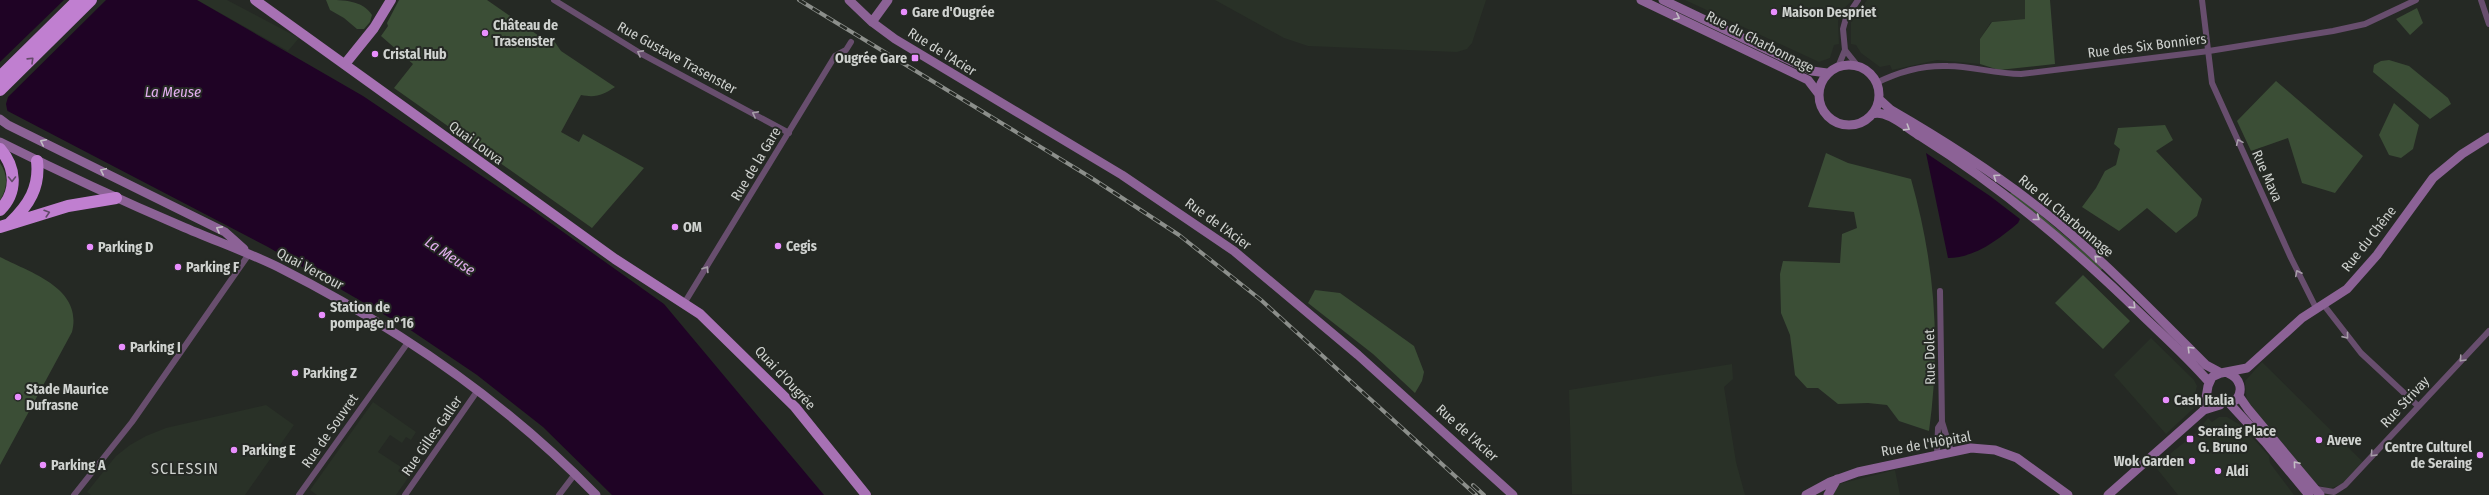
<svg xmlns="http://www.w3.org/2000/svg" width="2489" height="495" font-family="'Fira Sans Condensed',sans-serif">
	<rect width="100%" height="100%" fill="#252924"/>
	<path fill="#293127" d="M197 0H227L299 38 288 51Z
		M1215 0H1486L1472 43 1467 49 1457 52 1308 46 1284 38Z
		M1685 0H1853L1842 10 1838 21 1839 44 1834 45 1830 58 1819 62Z
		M1867 0H2025L2026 19 1991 22 1980 39V64L1937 60 1892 70 1890 65 1880 67 1861 53 1856 45 1851 44V22Z
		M2151 338 2194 380 2197 386 2193 402 2194 408 2166 434 2114 375Z
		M2262 362 2363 462 2342 484 2329 489 2316 484 2247 403 2245 381Z
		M1732 364 1733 379 1724 387 1736 462 1745 495 1572 494 1569 390Z
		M373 402 416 432 411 440 406 437 402 443 390 435 378 452 401 467 398 471 408 478 396 495H317L310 490Z
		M266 405 294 425 245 495H91L87 492 116 456 130 445 146 436 166 428Z
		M2219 417H2227L2242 426 2269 456 2270 463 2294 495H2178L2154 465 2155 462 2166 457 2196 433 2208 418 2212 422Z
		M1895 470 1900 495H1831L1839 484Z"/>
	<path fill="#3b4e36" d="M326 0C344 0 362 0 372 15L370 22 364 29H357L344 18 330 10Z
		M399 0H487L542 38 554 41 561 51 615 87C603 95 596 98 581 95L561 132 579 142 583 134 644 168 592 228 394 88 413 64 381 36 388 26 387 23Z
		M2025 0H2050L2055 64 1999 70 1980 64V39L1992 22 2025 19Z
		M2417 8 2423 23 2410 35 2396 19Z
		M2389 60 2409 66 2448 98 2451 104 2430 119 2373 72 2374 65 2381 61Z
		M2276 81 2363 156 2335 193 2302 183 2288 138 2251 151 2237 121Z
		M2394 103 2419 125 2413 149 2401 158 2389 155 2379 135Z
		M2165 125 2173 140 2156 151 2202 199 2197 216 2176 233 2147 208 2119 231 2082 207 2096 188 2105 171 2116 165 2120 149 2114 144 2118 128Z
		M1826 153 1848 163 1911 179C1935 264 1941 343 1929 431L1899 421 1887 405 1868 403 1838 404 1818 388H1807L1795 375 1790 335 1781 313 1780 274 1783 261 1840 263 1842 234 1857 228 1854 212 1808 207Z
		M0 163C8 175 8 187 0 200Z
		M2012 191 2103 268 2100 271 2010 194Z
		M0 257C31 273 83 288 72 332L0 465Z
		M2083 275 2130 321 2103 349 2055 303Z
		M1315 290 1340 293 1414 346 1424 372 1422 381 1415 393 1373 354 1308 303Z"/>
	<path fill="#1f0325" d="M0 0H197L363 96 531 209 664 304 824 495H612L543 427 477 375 409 329 268 247 0 107Z
		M1926 153 1990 196 2020 219 2018 223C1999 239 1975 258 1948 258Z"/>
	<path fill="#252924" d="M64 0H106L8 97 6 104 8 114 0 110V62Z"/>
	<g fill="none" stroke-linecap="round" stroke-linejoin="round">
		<path stroke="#684e6e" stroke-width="6" d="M554 0 640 53 789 133
			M2202 0 2212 83 2291 258 2316 308
			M2481 0 2489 24
			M1845 50 1857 65
			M1838 67 1845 50 1843 29 1846 18 1858 0
			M1876 83C1898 72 1924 65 1948 66 1973 66 1994 74 2021 74L2209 51 2333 31 2365 24 2416 0
			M1940 291 1942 422 1951 451
			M685 302 835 56 846 50 851 42
			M2323 304 2361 353 2418 406
			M1937 454 1938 428 1942 422
			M2316 489 2334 492 2345 485 2489 331
			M74 495 132 422 249 254
			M299 495 409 341
			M405 495 478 390
			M559 495 575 474"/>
		<path stroke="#8c6296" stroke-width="9" d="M849 0 872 22 895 39 1122 175 1234 251 1358 355 1513 495
			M1641 0 1808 80 1818 93
			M1663 0 1812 71 1827 73
			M872 22 888 0
			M1819 95a30 30 0 1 1 60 0a30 30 0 1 1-60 0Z
			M1879 99 1891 110C1950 144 2007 181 2059 224 2111 268 2158 317 2206 365L2221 373
			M1872 114C1887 109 1908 129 1920 136 2003 188 2075 249 2145 318 2167 339 2189 359 2209 382
			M0 119 8 125 225 232 244 249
			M0 142C60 172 120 200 181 226 213 240 247 252 278 267 395 326 504 400 596 495
			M2228 373C2240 378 2244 390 2236 400
			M2239 396 2248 409 2320 495
			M2230 404 2265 442 2309 495
			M2204 410 2208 386 2212 377 2221 373 2247 368 2302 318 2347 289 2377 255 2433 178 2462 154 2489 137
			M1806 495 1830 482 1858 472 1971 448 1995 450 2017 458 2068 495
			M1828 495 1837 479
			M2108 495 2204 410 2220 405"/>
		<path stroke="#a771b4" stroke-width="10" d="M255 0 615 259 700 314 795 407 866 495
			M345 64 374 28 391 0"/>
		<path stroke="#c07fd0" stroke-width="12" d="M0 77 78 0
			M0 90 91 0
			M0 149C16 167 18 192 0 210
			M10 223C29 205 40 187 37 161
			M0 227 68 206 116 198"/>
		<defs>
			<path id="rail" d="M799 0 1090 177 1179 235 1261 300 1476 495
				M1473 485 1484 495"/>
		</defs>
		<use href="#rail" stroke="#8c8f8b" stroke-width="4"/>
		<use href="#rail" stroke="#252924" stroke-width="2.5" stroke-dasharray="8" stroke-linecap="butt"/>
	</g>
	<defs><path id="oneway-chevron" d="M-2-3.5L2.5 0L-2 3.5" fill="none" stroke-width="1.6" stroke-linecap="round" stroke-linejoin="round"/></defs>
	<g stroke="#c2bcc4">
		<use href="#oneway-chevron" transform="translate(1677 17) rotate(26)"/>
		<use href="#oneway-chevron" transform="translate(1907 128) rotate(32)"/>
		<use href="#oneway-chevron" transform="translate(43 142) rotate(-154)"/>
		<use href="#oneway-chevron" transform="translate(103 171) rotate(-155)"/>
		<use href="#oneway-chevron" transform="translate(1996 177) rotate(-145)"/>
		<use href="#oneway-chevron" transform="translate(2037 218) rotate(38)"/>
		<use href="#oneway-chevron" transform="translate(219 229) rotate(-152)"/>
		<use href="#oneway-chevron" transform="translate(2097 258) rotate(-138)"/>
		<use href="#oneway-chevron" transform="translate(2133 306) rotate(44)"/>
		<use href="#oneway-chevron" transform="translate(2190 349) rotate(-135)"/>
		<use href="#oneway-chevron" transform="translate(2296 464) rotate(-130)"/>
	</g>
	<g stroke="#a69da8">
		<use href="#oneway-chevron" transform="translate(640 53) rotate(-151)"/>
		<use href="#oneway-chevron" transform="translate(755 114) rotate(-152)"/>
		<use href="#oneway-chevron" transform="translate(2239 142) rotate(-114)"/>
		<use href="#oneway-chevron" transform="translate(706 269) rotate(-58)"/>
		<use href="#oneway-chevron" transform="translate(2298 273) rotate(-117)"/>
		<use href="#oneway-chevron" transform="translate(2346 336) rotate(51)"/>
		<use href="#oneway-chevron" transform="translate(2462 359) rotate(133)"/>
		<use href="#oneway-chevron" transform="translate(2373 454) rotate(133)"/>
	</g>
	<g stroke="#634b69">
		<use href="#oneway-chevron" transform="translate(31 60) rotate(-44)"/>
		<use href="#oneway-chevron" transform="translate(12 179) rotate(90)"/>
		<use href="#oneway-chevron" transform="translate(47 213) rotate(-17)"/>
	</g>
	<g fill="#e98efe" stroke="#252924" stroke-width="1.5">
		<circle cx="904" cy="12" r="4"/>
		<circle cx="1774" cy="12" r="4"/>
		<circle cx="485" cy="33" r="4"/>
		<circle cx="375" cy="54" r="4"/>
		<rect x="911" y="54" width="8" height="8" rx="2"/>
		<circle cx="675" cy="227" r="4"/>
		<circle cx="778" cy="246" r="4"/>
		<circle cx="90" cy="247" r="4"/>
		<circle cx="178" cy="267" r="4"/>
		<circle cx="322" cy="315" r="4"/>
		<circle cx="122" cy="347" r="4"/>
		<circle cx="295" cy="373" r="4"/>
		<circle cx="18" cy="397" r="4"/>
		<circle cx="2166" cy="400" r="4"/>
		<rect x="2186" y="435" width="8" height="8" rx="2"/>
		<circle cx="2319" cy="440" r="4"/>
		<circle cx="234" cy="450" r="4"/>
		<circle cx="2480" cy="455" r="4"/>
		<circle cx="2192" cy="461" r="4"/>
		<circle cx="43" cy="465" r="4"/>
		<circle cx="2218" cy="471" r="4"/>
	</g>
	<g text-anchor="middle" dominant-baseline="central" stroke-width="4" stroke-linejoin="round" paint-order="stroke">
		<g font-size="14" font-weight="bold" fill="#cfd2cf" stroke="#252924" text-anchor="start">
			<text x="912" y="12">Gare d'Ougrée</text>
			<text x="1782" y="12">Maison Despriet</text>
			<text x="493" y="25">Château de<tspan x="493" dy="16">Trasenster</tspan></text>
			<text x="383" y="54">Cristal Hub</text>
			<text x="907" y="58" text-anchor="end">Ougrée Gare</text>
			<text x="683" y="227">OM</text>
			<text x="786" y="246">Cegis</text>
			<text x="98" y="247">Parking D</text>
			<text x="186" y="267">Parking F</text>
			<text x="330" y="307">Station de<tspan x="330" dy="16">pompage n°16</tspan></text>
			<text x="130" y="347">Parking I</text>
			<text x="303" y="373">Parking Z</text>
			<text x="26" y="389">Stade Maurice<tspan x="26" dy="16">Dufrasne</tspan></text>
			<text x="2174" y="400">Cash Italia</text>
			<text x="2198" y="431">Seraing Place<tspan x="2198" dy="16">G. Bruno</tspan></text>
			<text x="2327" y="440">Aveve</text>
			<text x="2472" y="447" text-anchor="end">Centre Culturel<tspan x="2472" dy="16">de Seraing</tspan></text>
			<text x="242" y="450">Parking E</text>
			<text x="2184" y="461" text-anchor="end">Wok Garden</text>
			<text x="51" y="465">Parking A</text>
			<text x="2226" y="471">Aldi</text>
		</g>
		<g font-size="14" fill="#cfd2cf" stroke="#252924">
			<text transform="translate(1760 42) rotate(27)">Rue du Charbonnage</text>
			<text transform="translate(2147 46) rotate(-7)">Rue des Six Bonniers</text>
			<text transform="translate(942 52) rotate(32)">Rue de l'Acier</text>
			<text transform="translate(677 58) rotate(29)">Rue Gustave Trasenster</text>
			<text transform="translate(476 143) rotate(36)">Quai Louva</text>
			<text transform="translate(756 164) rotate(-59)">Rue de la Gare</text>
			<text transform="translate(2267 176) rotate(66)">Rue Mava</text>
			<text transform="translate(2066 216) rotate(40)">Rue du Charbonnage</text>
			<text transform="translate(1218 224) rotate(36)">Rue de l'Acier</text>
			<text transform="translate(2369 239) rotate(-52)">Rue du Chêne</text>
			<text transform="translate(310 269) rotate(28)">Quai Vercour</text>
			<text transform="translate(1930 357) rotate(-91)">Rue Dolet</text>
			<text transform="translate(785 378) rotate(47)">Quai d'Ougrée</text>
			<text transform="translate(2405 402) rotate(-47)">Rue Strivay</text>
			<text transform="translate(330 431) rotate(-55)">Rue de Souvret</text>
			<text transform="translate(1467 433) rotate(42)">Rue de l'Acier</text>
			<text transform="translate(432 436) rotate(-55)">Rue Gilles Galler</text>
			<text transform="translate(1926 444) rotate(-10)">Rue de l'Hôpital</text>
		</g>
		<g font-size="15" font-style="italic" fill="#e2aeee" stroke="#252924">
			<text x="173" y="92">La Meuse</text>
			<text transform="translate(450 256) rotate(34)">La Meuse</text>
		</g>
		<g font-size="16" letter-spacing="1" fill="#cfd2cf" stroke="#252924">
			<text x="185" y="468">SCLESSIN</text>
		</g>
	</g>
</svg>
